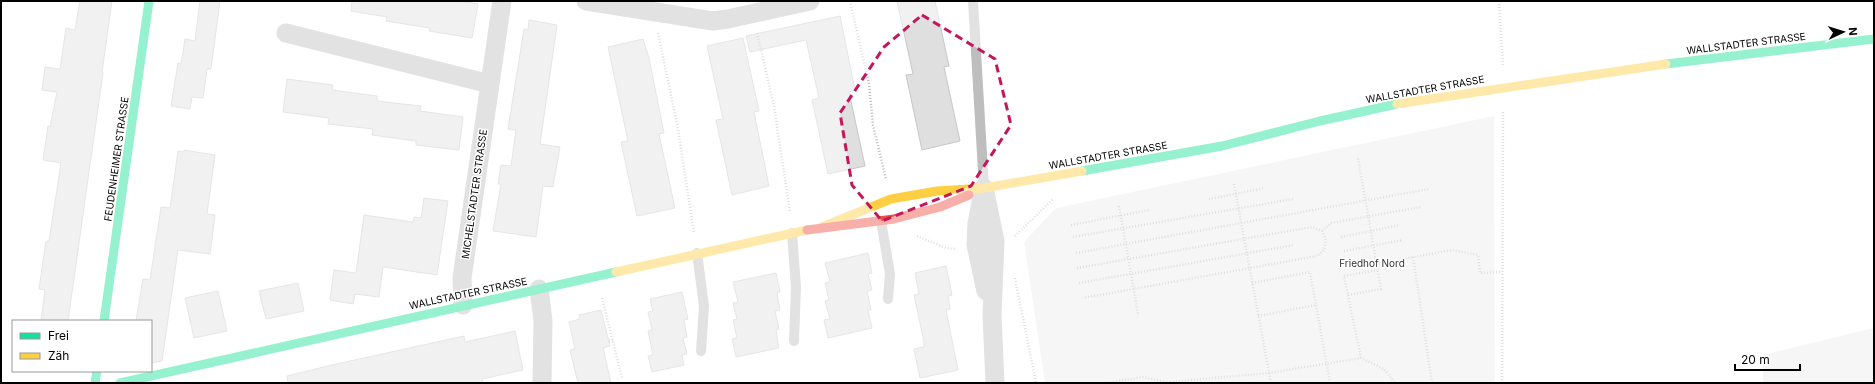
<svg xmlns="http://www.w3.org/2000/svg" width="1875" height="384" font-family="Inter,sans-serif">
	<rect width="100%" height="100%" fill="#fff"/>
	<path fill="#ececec" d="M1494 116 1495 383H1045L1024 242 1056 208Z
		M1874 328V383H1763V355Z"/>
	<path fill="#dfdfdf" stroke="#c7c7c7" d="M80 1H112L102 72 103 73 68 321H41L45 290 39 289 46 241H49L61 163 43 160 48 126 50 127 57 92 42 90 45 67 60 69 66 28 75 30Z
		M200 1H220L211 69H207L203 98 192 97 190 109 171 106 178 63 181 64 185 39 195 41Z
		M352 1H459L478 4 472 38 429 31 430 28 386 21 387 17 351 11Z
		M897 1H935L949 66 944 67 960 141 922 150 906 75 913 74Z
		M840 16 855 90 849 92 865 166 828 174 812 100 819 98 806 40 750 52 746 36Z
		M529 20 557 25 540 144 560 147 553 187 543 186 536 237 493 231 501 184H498L501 165 511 166 516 130 508 129 524 29 528 30Z
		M743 38 759 111 754 112 769 186 732 195 716 120 723 119 707 46Z
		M643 39 649 58 664 133 659 134 675 208 637 216 621 142 628 141 608 47Z
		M287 79 333 85 332 90 377 96V101L421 106 420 111 463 117 459 150 416 145V141L372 135 373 129 328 124 329 118 283 112Z
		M184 150 215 155 207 214 215 215 210 254 178 250 162 361 151 363V321H136L143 279 150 280 161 207 170 208 178 151 184 152Z
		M424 198 448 201 437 275 383 267 379 297 355 294 353 304 330 300 334 270 356 273 364 215 413 222 414 217 421 218Z
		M868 253 872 273 868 274 872 290 867 291 871 310H868L872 328 828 338 824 320 830 319 825 301 829 300 825 283 830 282 825 263Z
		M946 266 952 295 948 296 950 309 946 310 958 370 920 378 914 349 924 347V342L914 295 919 294 915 273Z
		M776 273 780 292 777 293 780 310 775 311 779 329 776 330 779 348 736 357 732 339 737 338 733 320 737 319 733 303 738 302 733 282Z
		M298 283 304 311 266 319 259 291Z
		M218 291 227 331 194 338 185 298Z
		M682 292 688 319 684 320 687 337 683 338 687 354 682 355 684 365 652 372 648 356 653 355 648 331 652 330 648 312 653 311 650 299Z
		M601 310 610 346 603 348 611 383H578L570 350 575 349 569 322 580 319 579 315Z
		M515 331 523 370 482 379 483 383H288L287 376 332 365 464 336 465 342Z"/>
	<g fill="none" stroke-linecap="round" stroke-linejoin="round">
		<path stroke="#b9b9b9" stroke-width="2.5" stroke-dasharray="1 2" stroke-linecap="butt" d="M850 1 869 84 873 125 886 179
			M1499 1 1503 67
			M658 33 678 129 694 233
			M757 33 774 106 790 212
			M1234 184 1271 383
			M1209 199 1265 188
			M1119 206 1138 314
			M1071 225 1149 210
			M1322 231 1331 223 1421 207
			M917 236 946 248 957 249
			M1015 236 1053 199
			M1073 237 1293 199
			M1341 237 1400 225
			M1344 251 1403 240
			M1076 253 1429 189
			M1413 257 1432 383
			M1376 264 1452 250 1478 255 1480 273 1502 272
			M1077 268 1312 227 1322 231 1326 240 1324 250 1317 256 1083 298
			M1015 278 1036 383
			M1079 283 1294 245
			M1252 283 1310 272 1330 383
			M1348 295 1381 289 1358 158
			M602 298 622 378
			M1258 316 1316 305
			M609 341 613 340
			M1361 358 1344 276 1377 270
			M1170 382 1269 373 1361 358 1384 369 1395 383
			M1104 383 1143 377 1171 383
			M1502 383 1503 110"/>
		<path stroke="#bebebe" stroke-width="10" d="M973 1 984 188
			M881 221 890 274 888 299
			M792 233 796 287 794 341
			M697 253 704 306 701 351"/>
		<path stroke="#bebebe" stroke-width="19" d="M586 1 713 21 728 19 810 1
			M286 33 490 84
			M984 188 995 241 992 315 995 383
			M983 193 977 223 976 245 986 291
			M539 289 543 321 542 383
			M463 305 462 278 502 1"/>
		<path stroke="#16e098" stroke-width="9" d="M1666 64 1874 39
			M1082 171 1222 146 1320 121 1397 104
			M104 321 149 1
			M95 383 97 371
			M120 383 616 272"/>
		<path stroke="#ffcf43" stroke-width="9" d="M1397 104 1666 64
			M822 227 891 199 937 191 984 188 1082 171
			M616 272 807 230"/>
		<path stroke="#f24e42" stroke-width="9" d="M807 230 894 219 940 207 969 195"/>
	</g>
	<path d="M0 0H1875V384H0ZM922 15 995 59 1011 125 971 186 882 221 852 185 840 113 884 47Z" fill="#fff" fill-opacity=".55" fill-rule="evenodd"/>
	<path fill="none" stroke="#c2185b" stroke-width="3" stroke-dasharray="8 5" stroke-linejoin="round" d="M922 15 995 59 1011 125 971 186 882 221 852 185 840 113 884 47Z"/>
	<g text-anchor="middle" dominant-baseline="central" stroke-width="3" stroke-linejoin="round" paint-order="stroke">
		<g font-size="10" fill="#000" stroke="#fff">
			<text transform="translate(1746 43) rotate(-7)">WALLSTADTER STRASSE</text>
			<text transform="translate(1425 89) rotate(-10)">WALLSTADTER STRASSE</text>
			<text transform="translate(1108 155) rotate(-10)">WALLSTADTER STRASSE</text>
			<text transform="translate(116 159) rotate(-82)">FEUDENHEIMER STRASSE</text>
			<text transform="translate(474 194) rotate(-82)">MICHELSTADTER STRASSE</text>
			<text transform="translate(468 293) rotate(-12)">WALLSTADTER STRASSE</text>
		</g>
		<g font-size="10" fill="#333" stroke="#fff">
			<text x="1372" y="263">Friedhof Nord</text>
		</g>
	</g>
	<rect width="1875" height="384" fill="none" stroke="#000000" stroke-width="4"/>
	<rect x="12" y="320" width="140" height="52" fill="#ffffff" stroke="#999999"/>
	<rect x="20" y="333" width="20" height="6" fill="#16e098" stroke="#999999"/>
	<text x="48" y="340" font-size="12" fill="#000000">Frei</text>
	<rect x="20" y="353" width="20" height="6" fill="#ffcf43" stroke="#999999"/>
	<text x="48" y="360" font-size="12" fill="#000000">Zäh</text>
	<g transform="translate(1843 32) rotate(86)" stroke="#ffffff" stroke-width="3" paint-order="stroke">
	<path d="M0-3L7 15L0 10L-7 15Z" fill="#000000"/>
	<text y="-6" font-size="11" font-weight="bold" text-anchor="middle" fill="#000000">N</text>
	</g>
	<path d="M1735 364v6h65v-6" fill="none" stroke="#000000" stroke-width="2"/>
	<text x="1741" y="364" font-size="12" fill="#000000" stroke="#ffffff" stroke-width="3" paint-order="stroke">20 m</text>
</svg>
